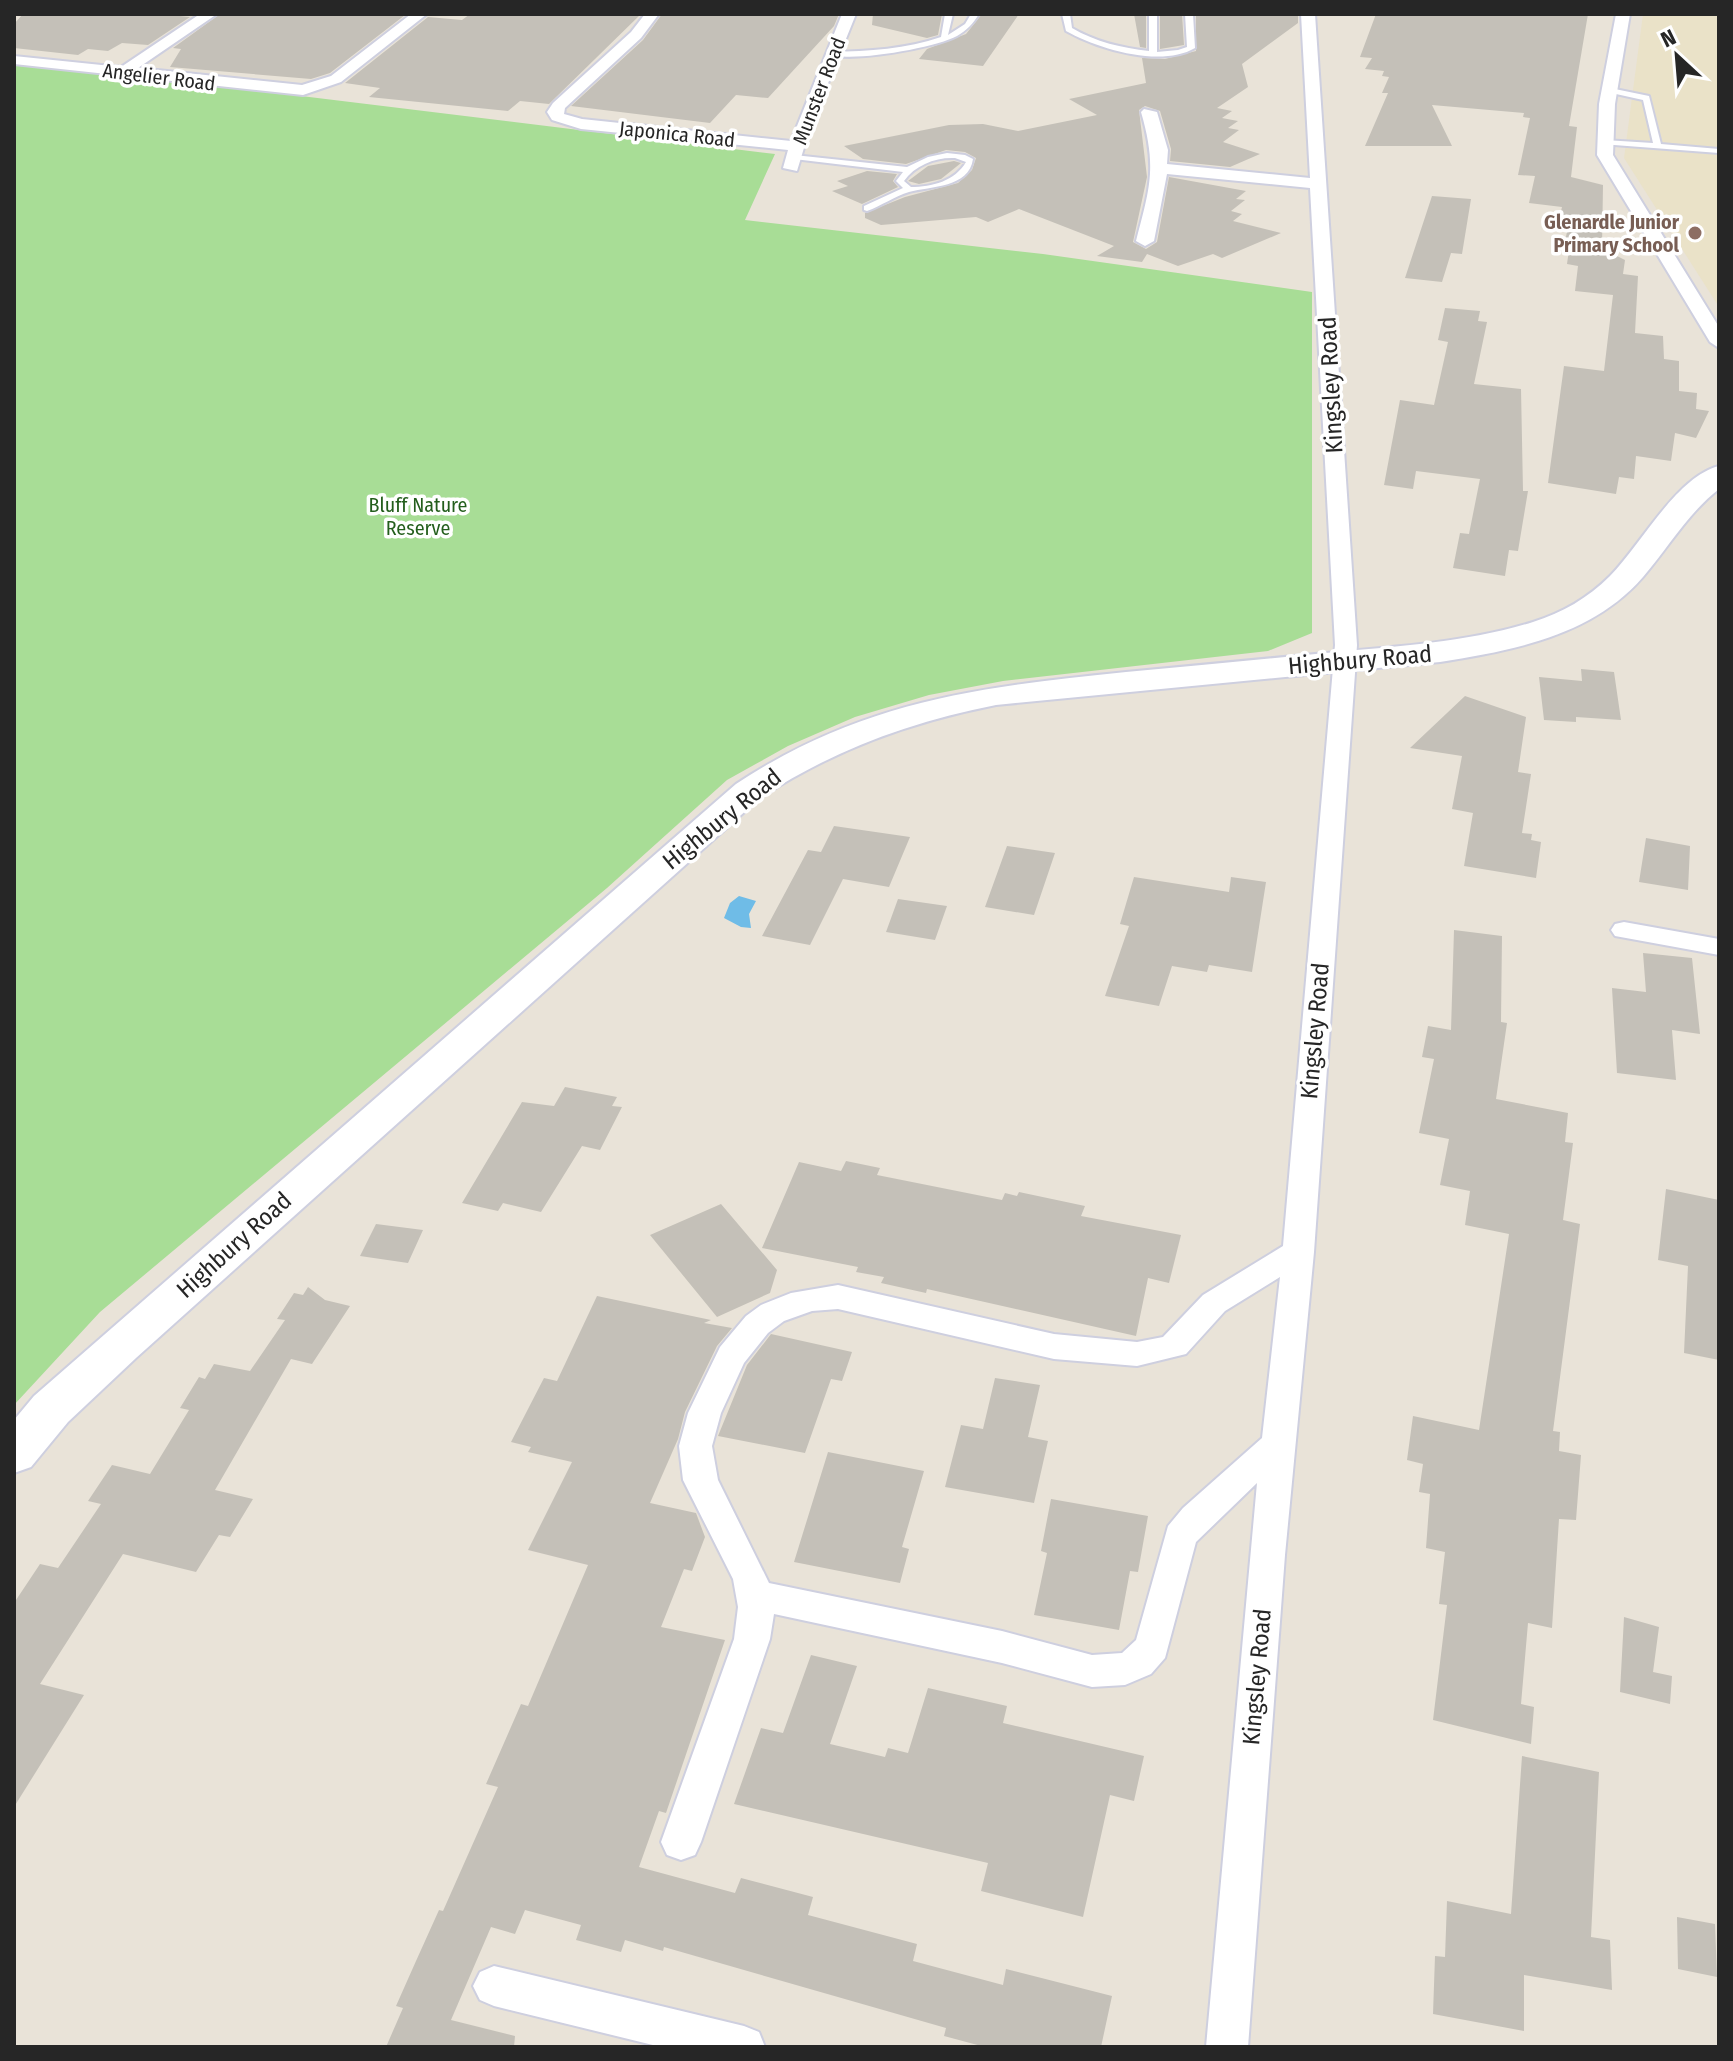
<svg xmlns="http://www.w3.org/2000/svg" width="1733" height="2061" font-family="'Fira Sans Condensed',sans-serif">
	<rect width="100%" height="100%" fill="#e9e3d8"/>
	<path fill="#eae2c8" d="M1643 14H1719V307L1624 158Z"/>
	<path fill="#a8dd96" d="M14 61 775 154 745 220 1043 254 1312 292V633L1268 651 1003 681 929 695 855 717 788 746 727 780 607 888 100 1312 14 1405Z"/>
	<path fill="#6fbce7" d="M739 896 756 901 749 914 751 928 741 927 724 918 730 903Z"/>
	<path fill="#c4c0b8" d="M23 14H160L190 17 148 45 122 43 108 51 88 49 78 55 14 48V24Z
		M220 14H398L405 15 330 73 311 79 170 67 181 49 173 48Z
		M470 14H641L549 104 520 101 508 111 369 97 380 88 345 83 428 17 462 20Z
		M662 14H839L834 26 768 98 736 95 710 123 571 106 643 40Z
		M873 14H942L938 35 927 38 872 25Z
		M982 14H1019L983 66 919 59 927 49 966 34Z
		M1134 14H1146V48L1140 47Z
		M1160 14H1182L1184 45 1160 49Z
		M1196 14H1298V23L1242 64 1248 87 1217 108 1232 111 1222 118 1238 121 1228 128 1239 130 1223 142 1260 154 1230 167 1170 161 1171 149 1160 111 1145 106 1139 110 1147 177 1133 242 1146 249 1157 242 1169 177 1246 191 1236 199 1245 200 1231 211 1242 214 1233 221 1281 233 1222 258 1213 254 1178 266 1147 254 1142 262 1097 256 1114 246 1019 209 988 222 976 217 881 225 865 218V213L905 197 958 183 972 170 976 158 965 152 946 150 906 164 863 159 844 146 949 125 983 124 1018 131 1097 115 1069 99 1146 83 1142 58 1165 59 1196 51Z
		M1376 14H1588L1569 126 1577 127 1571 177 1603 185 1602 247 1616 249 1615 255 1625 260 1623 274 1638 276 1635 333 1663 336 1664 359 1679 361V391L1697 393 1696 409 1709 411 1696 438 1675 433 1671 461 1636 456 1634 479 1619 477 1616 494 1548 483 1564 366 1604 371 1613 295 1575 291 1578 266 1567 264 1569 250H1563L1567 232 1556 231 1562 207 1529 203 1535 176 1518 175 1530 118 1523 117 1524 113 1432 105 1452 146H1365L1388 93H1382L1389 77 1382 76 1384 71 1365 69 1372 58 1360 57Z
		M954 161 961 163 941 179 919 184 908 181 928 166Z
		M867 171 897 174 893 181 898 187 862 204 832 191 848 186 837 181Z
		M1432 196 1471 199 1462 254 1451 253 1442 282 1405 278Z
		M1445 308 1480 311 1478 321 1487 322 1474 384 1521 389 1523 491H1528L1518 551 1509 550 1505 576 1453 568 1460 533 1469 534 1480 479 1416 471 1413 489 1384 485 1400 400 1434 405 1448 342 1438 340Z
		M1581 669 1614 672 1621 720 1576 717V722L1544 720 1539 677 1582 681Z
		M1465 696 1526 717 1518 772 1531 774 1522 833 1532 834 1531 840 1541 842 1536 878 1464 866 1473 813 1452 809 1462 756 1410 748Z
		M834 826 910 837 889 887 843 879 810 945 762 936 808 850 821 852Z
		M1646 838 1690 846 1688 890 1639 882Z
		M1007 846 1055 853 1034 915 985 907Z
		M1134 877 1229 892 1231 877 1266 882 1252 972 1209 965 1207 972 1172 966 1159 1006 1105 996 1129 926 1120 924Z
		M898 899 947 906 935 940 886 932Z
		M1454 930 1502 936 1501 1022 1507 1023 1496 1099 1568 1113 1565 1142 1573 1143 1563 1220 1580 1224 1553 1431 1560 1432 1559 1451 1581 1455 1576 1520 1559 1519 1552 1628 1528 1623 1521 1704 1534 1707 1531 1744 1433 1720 1447 1605 1439 1604 1445 1552 1426 1548 1430 1494 1419 1492 1423 1464 1407 1460 1413 1416 1479 1430 1509 1234 1465 1225 1470 1191 1440 1185 1449 1139 1419 1133 1434 1059 1422 1057 1428 1026 1451 1030Z
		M1643 953 1692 958 1700 1034 1672 1030 1676 1080 1617 1073 1612 988 1646 992Z
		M565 1087 617 1097 612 1106 622 1107 600 1150 582 1146 541 1212 503 1203 498 1211 462 1203 522 1102 554 1106Z
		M846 1161 880 1168 877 1175 1002 1200 1005 1193 1017 1196 1019 1192 1085 1206 1081 1216 1181 1235 1169 1283 1148 1278 1136 1336 927 1289 926 1293 881 1283 884 1277 856 1272 858 1267 762 1248 799 1162 841 1171Z
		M1666 1189 1719 1200V1360L1684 1353 1688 1266 1658 1260Z
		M721 1204 777 1270 770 1293 717 1317 650 1235Z
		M376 1224 423 1230 408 1263 360 1256Z
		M308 1287 325 1300 350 1306 312 1364 291 1359 215 1490 253 1499 230 1537 219 1535 196 1572 123 1554 40 1684 84 1695 14 1807V1603L40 1564 58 1568 101 1504 88 1501 112 1465 150 1474 189 1410 180 1408 199 1377 205 1379 214 1364 250 1371 285 1320 277 1319 294 1293 303 1295Z
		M597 1296 711 1320 704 1323 732 1328 717 1346 685 1412 678 1439 650 1503 696 1513 705 1537 692 1571 684 1569 661 1627 725 1640 666 1813 659 1811 639 1867 735 1893 741 1878 813 1897 808 1915 917 1944 913 1961 1003 1985 1006 1969 1112 1996 1101 2047H985L944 2036 946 2028 664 1947 663 1951 625 1940 621 1952 576 1940 581 1925 525 1910 515 1934 491 1927 451 2020 515 2036 514 2047H386L403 2008 396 2006 416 1961 439 1910 443 1911 498 1787 486 1784 521 1704 528 1706 588 1565 528 1550 572 1462 528 1452 531 1447 511 1442 544 1378 557 1381Z
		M771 1334 852 1352 842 1381 831 1379 805 1453 718 1436 747 1365Z
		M995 1378 1040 1385 1028 1437 1048 1441 1034 1503 945 1487 961 1425 983 1429Z
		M828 1452 924 1471 902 1547 909 1549 900 1583 794 1562Z
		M1051 1499 1148 1516 1138 1572 1130 1571 1119 1630 1034 1615 1047 1553 1041 1551Z
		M1624 1617 1659 1627 1653 1672 1672 1676 1670 1704 1620 1692Z
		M811 1655 857 1666 830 1744 885 1757 888 1748 908 1753 928 1688 1007 1706 1003 1723 1144 1756 1134 1801 1110 1795 1083 1917 981 1891 988 1863 734 1804 761 1728 783 1733Z
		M1522 1756 1599 1772 1591 1937 1610 1940 1612 1990 1524 1975V2031L1433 2014 1435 1956 1445 1957 1447 1901 1511 1914Z
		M1677 1917 1715 1924 1717 1977 1678 1969Z"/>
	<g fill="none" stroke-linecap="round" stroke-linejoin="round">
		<defs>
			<path id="lane" d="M945 14H953L948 35 965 24 971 14H979C973 24 967 30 957 36 935 48 850 63 828 54L832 52C868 51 907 49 941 37Z
				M1062 14H1070L1072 28C1096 42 1122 48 1149 51V14H1157V52L1178 50 1187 47 1185 14H1193L1195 48C1161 68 1098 49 1066 31Z
				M1610 88 1649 96 1661 144 1719 149V153L1601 144 1600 142 1604 140 1653 143 1643 100 1607 92 1606 90Z
				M947 153 965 155 973 159C969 188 931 186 909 192 895 196 881 206 867 211L864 210V206L903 188 896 181 903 172 794 159 790 157 794 155 907 167 928 157ZM955 158 966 162C955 181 932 187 911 187L904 181C915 165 936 157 955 158Z"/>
			<path id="street" d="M200 14H217L138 68 302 85 331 76 411 14H427L341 82 303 95 14 64V56L121 67Z
				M645 14H659L641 38 565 108 564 114 582 119 791 141 842 14H856L810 128 797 171 783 168 788 150 581 129 552 120 547 112 553 103 631 32Z
				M1301 14H1315L1357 645 1314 1252 1285 1555 1248 2047H1206L1257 1483 1196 1542 1165 1658 1151 1674 1125 1685 1092 1687 1002 1663 774 1614 770 1639 701 1842 695 1855 681 1860 667 1855 661 1842 734 1639 738 1607 733 1579 683 1480 679 1446 688 1413 720 1347 746 1316 761 1305 791 1293 838 1285 1054 1334 1137 1342 1163 1337 1203 1295 1283 1246 1335 645 1310 188 1167 174 1154 241 1145 246 1136 241C1150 187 1157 167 1141 112L1144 109 1157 112 1168 150 1167 164 1310 178ZM1280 1277 1262 1438 1183 1508 1168 1526 1136 1640 1122 1653 1092 1655 1002 1631 769 1583 718 1480 712 1446 721 1413 744 1363 768 1333 784 1321 812 1311 838 1309 1054 1359 1137 1366 1186 1354 1225 1311Z
				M1616 14H1630L1615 104 1613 155 1719 327V348L1710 342 1597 155 1599 104Z
				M1624 922 1719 939V955L1615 936 1611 930 1615 924Z
				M494 1966 744 2026 759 2032 765 2047H661L494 2006 480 2000 473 1986 480 1972Z"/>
			<path id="secondary" d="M1719 466V489C1688 513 1668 548 1643 577 1592 636 1514 650 1440 662L996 705C910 722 833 750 760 798L136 1358 68 1422 31 1467 14 1473V1420L34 1396 736 784C862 701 979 687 1126 672 1196 666 1266 659 1336 652 1402 646 1469 642 1533 622 1562 613 1588 598 1610 576 1641 545 1676 477 1719 466Z"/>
		</defs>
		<use href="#lane" stroke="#cecfdf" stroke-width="4"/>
		<use href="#street" stroke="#cecfdf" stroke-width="4"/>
		<use href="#secondary" stroke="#cecfdf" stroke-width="4"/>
		<use href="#lane" fill="#fff" fill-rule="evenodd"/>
		<use href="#street" fill="#fff" fill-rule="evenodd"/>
		<use href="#secondary" fill="#fff" fill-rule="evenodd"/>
	</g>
	<circle fill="#8d6e63" stroke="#fff" stroke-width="3" cx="1695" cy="233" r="8"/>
	<g text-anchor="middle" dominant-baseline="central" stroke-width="7" stroke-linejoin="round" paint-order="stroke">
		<g font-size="20" fill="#262626" stroke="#fff">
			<text transform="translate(159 77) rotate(7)">Angelier Road</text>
			<text transform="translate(819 91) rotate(-69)">Munster Road</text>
			<text transform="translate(677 134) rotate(6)">Japonica Road</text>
		</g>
		<g font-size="20" font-weight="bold" fill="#785e54" stroke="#fff" text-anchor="end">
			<text x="1679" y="222">Glenardle Junior<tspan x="1679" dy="23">Primary School</tspan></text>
		</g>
		<g font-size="20" fill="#235e1c" stroke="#fff">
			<text x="418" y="505">Bluff Nature<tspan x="418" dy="23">Reserve</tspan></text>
		</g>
		<g font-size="24" fill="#262626" stroke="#fff">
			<text transform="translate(1331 385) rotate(-93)">Kingsley Road</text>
			<text transform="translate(1360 660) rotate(-5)">Highbury Road</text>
			<text transform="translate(722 819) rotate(-39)">Highbury Road</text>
			<text transform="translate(1315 1031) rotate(-85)">Kingsley Road</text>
			<text transform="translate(234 1245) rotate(-42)">Highbury Road</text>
			<text transform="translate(1257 1677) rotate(-85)">Kingsley Road</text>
		</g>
	</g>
	<rect width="1733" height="2061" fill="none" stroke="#262626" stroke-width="32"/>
	<g transform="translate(1677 56) rotate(334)" stroke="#ffffff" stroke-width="6" paint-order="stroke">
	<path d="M0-6L14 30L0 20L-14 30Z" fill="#262626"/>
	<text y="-12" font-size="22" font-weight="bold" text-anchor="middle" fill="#262626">N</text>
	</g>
</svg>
